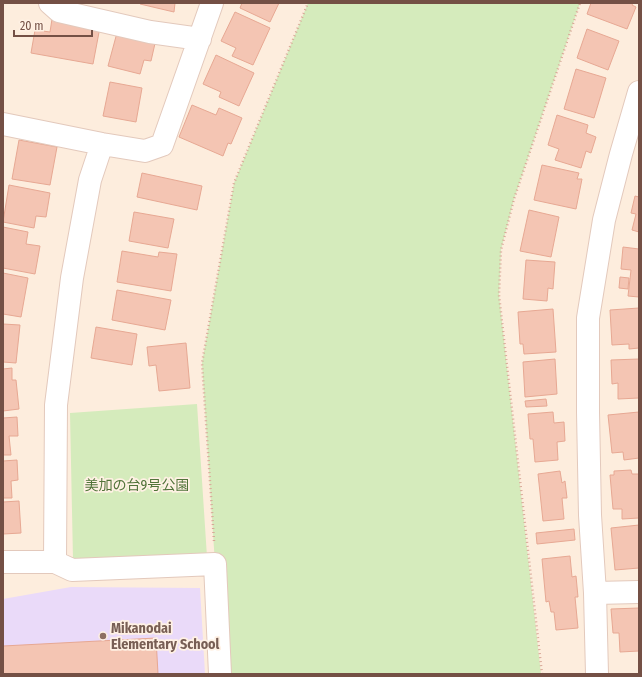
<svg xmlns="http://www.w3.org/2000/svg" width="642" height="677" font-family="'Fira Sans Condensed','Noto Sans JP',sans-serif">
	<rect width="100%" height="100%" fill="#fdeddd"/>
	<path fill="#eadaf9" d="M71 587 200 588 205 674H3V599Z"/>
	<path fill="#d5ebbc" d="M308 3H580L514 199 501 250 499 295 541 674H220L215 564 202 363 234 183Z
		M197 404 207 557 73 560 70 413Z"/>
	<path fill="#f4c5b3" stroke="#e7a893" d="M140 3H175L174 12 140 4Z
		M242 3H279L270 22 240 8Z
		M591 3H633L632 5 636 7 627 29 587 14Z
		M235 12 270 28 253 65 232 56 236 48 221 41Z
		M52 19 100 27 93 64 31 53 35 30 50 32Z
		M118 29 156 39 151 61 144 60 140 74 108 66Z
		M587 29 619 41 608 70 577 58Z
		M216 55 254 73 239 106 219 97 221 92 203 84Z
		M576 69 606 78 594 118 564 109Z
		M110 82 142 88 136 122 103 116Z
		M192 105 216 115 219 108 242 118 231 144 228 143 223 156 179 137Z
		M557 115 588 125 586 133 596 137 591 153 586 151 581 168 555 160 559 149 548 145Z
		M19 140 57 147 50 185 12 179Z
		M542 165 579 173 577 179H582L576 209 534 200Z
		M142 173 202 186 197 210 137 197Z
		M9 185 50 193 46 217 36 216 34 228 3 222Z
		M635 196 639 197V232L632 230 636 214 631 213Z
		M529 210 559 217 551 257 520 251Z
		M134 212 174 219 168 248 129 241Z
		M3 227 28 232 26 244 40 246 35 274 3 268Z
		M623 247 639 249V297L628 296 631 270 621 269Z
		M122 251 158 257 159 252 177 254 171 291 117 282Z
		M526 260 555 262 553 289 548 288 547 301 523 299Z
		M3 273 28 278 21 317 3 314Z
		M620 277 629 278 628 289 619 288Z
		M117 290 171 300 165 330 112 320Z
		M639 308V348L629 349V344L612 345 610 310Z
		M553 309 556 352 524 354 523 344H520L518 312Z
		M3 324 20 325 16 363 3 362Z
		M96 327 137 334 132 365 91 358Z
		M186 343 190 388 159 391 156 365 149 366 147 347Z
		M555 359 557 394 525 397 523 362Z
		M639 359V398L618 399V383L612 384 611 360Z
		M12 368V380H16L19 409 3 411V369Z
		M546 399 547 406 526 407 525 401Z
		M553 412 554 423 564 422 565 441 557 442 558 460 535 462 533 439H530L528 414Z
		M639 412V458L624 460 623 452 612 453 608 415Z
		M17 417 18 436H9L11 455H3V418Z
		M17 460 18 480 11 481 12 498H3V461Z
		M631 470 632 474H639V518L622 519V509H613L610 475H614V471Z
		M560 471 562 483 565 481 567 498H562L564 519 543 521 538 474Z
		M19 501 21 533 3 534V502Z
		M639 525V568L615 570 611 528Z
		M574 529 575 540 537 544 536 533Z
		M570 556 572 577 576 576 578 597H575L578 628 556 630 554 612H551L549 601 546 602 542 559Z
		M639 608V651L620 652 619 633H613L611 609Z
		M156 638 158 674H3V646Z"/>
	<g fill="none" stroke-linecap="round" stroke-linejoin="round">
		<defs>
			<path id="minor" d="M50 3 59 11 150 32 200 39
				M3 124 102 144 145 151 162 145 212 3
				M3 562H55L72 570 215 564 220 674
				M55 562 56 405 72 278 90 180 102 144
				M595 593 639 592
				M597 674 595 593 590 515 588 412V318L604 220 621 154 639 92"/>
		</defs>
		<use href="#minor" stroke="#e3c9bc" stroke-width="24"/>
		<path stroke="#d8a897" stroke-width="2.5" stroke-dasharray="1 3" stroke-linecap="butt" d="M214 541 202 363 234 183 308 3
			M542 674 499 295 501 250 514 199 580 3"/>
		<use href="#minor" stroke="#fff" stroke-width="22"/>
	</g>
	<circle fill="#8d6e63" stroke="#fff1e4" stroke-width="1.5" cx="103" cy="636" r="4"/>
	<g text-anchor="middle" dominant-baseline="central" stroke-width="3.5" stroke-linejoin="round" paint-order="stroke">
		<g font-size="14" fill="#52743a" stroke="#fff1e4">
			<text x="137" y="485">美加の台9号公園</text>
		</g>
		<g font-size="14" font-weight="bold" fill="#785e54" stroke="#fff1e4" text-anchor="start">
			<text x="111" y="628">Mikanodai<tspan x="111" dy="16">Elementary School</tspan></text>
		</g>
	</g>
	<rect width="642" height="677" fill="none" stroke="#745045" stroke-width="8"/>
	<path d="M14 30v6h78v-6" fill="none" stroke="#745045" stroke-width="2"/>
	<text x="20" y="30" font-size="12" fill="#745045" stroke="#fff1e4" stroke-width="3" paint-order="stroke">20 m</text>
</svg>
